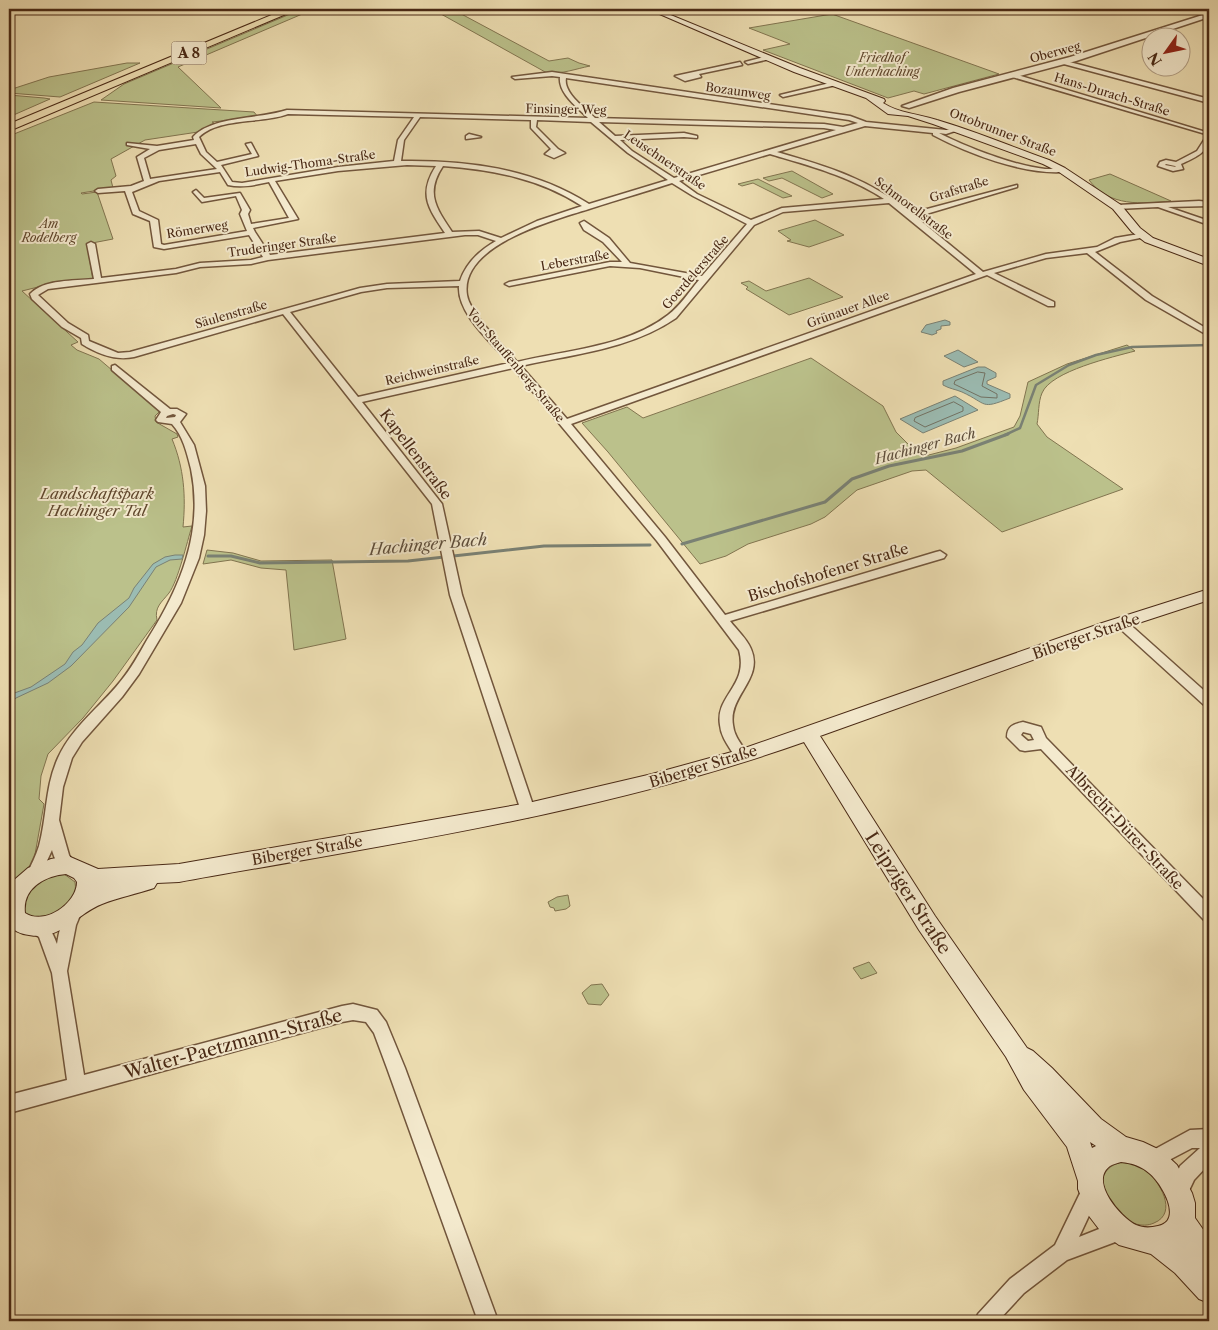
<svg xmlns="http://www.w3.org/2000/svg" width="1218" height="1330" font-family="'Libre Caslon Text',serif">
	<rect width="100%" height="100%" fill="#eedfb3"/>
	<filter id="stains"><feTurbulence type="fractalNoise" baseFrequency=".004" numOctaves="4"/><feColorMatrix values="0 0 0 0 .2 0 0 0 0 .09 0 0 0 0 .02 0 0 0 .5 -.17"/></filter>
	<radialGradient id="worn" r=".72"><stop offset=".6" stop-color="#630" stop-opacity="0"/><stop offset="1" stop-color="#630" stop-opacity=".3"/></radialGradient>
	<path fill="#bbc18b" stroke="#827550" d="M302 9H314L178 67 221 108 101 100 124 84Z
		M432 9H452L549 61 568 58 579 63 590 66C575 69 563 74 547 73Z
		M832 14 999 74 924 94 914 91 888 98 763 50 790 44 749 28Z
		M127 63H140L60 97 9 93V90L49 77Z
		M9 95 44 98 50 99 9 117Z
		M94 102 254 112 258 117 212 122 214 123 198 132 145 140 111 159 116 176 111 180 113 188 81 193 82 194 97 192 113 239 87 244 93 280 42 286 22 291 78 342 71 345 77 350 99 359 160 411 155 416 156 422 177 434 178 437 172 439C184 468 186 496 183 527L192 526C187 542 178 581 169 593 162 602 154 607 157 620L113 681 83 718 48 754 41 776 39 799 44 804 34 860 28 868 9 888V136Z
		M792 171 833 194 822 198 782 178 769 181 763 178Z
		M1110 174 1171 201C1142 204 1109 207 1089 180Z
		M758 179 792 196 783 198 753 183 742 186 738 184Z
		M815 220 844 235 809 247 787 241 791 240 778 231Z
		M809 278 843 297 789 315 746 289 748 287 741 283 749 281 766 291Z
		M1127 345 1135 351C1113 357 1051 371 1042 393 1038 402 1039 415 1037 424L1047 437 1123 489 1002 532 926 470 912 471 857 490 825 517 811 524 748 544 726 556 700 564 608 452 582 423 627 407 643 418 811 358 883 406 896 432 921 457 956 448 1014 427 1020 416 1028 382 1067 364Z
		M207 550 233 553 261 561 332 560 346 639 294 650 286 570 261 568 231 560 203 564Z
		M64 874 75 882C80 907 42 929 23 911L22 898 39 879Z
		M568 895 570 906 566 909 555 911 554 908 550 907 548 902 557 897Z
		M869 962 877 973 861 979 853 968Z
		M602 984 609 995 601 1005 588 1004 582 993 591 985Z
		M1123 1162C1131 1163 1138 1165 1145 1170 1159 1180 1179 1213 1154 1223 1121 1238 1076 1171 1123 1162Z"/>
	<path fill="#9bbcb3" stroke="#7a8174" d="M945 320 950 322V325L941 326V329L936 331 937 333 932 335 921 332 926 325Z
		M958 350 978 362 964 367 944 356Z
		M978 367H985L996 373V377L987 381V384L1010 394V398C980 410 988 404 962 392 955 389 950 389 943 385V381Z
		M955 396 978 410 923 433 900 419Z
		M175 555H183L182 559 170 560 156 567 129 607 71 666 48 683 16 698 9 703V695L31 687 65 664 73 652 82 645 98 623 129 598 134 588 153 564 165 557Z"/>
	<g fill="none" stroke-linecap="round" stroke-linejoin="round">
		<path stroke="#727264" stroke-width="1" d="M978 372 985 373 982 386 997 394V398L981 397 954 384 955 381Z
			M954 402 963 407V411L925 427 914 421 915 418Z"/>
		<path stroke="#7a8174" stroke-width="2.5" d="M1005 435 1020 428 1036 385 1069 365 1096 355 1132 347 1209 345"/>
		<path stroke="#7a8174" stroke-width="3" d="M682 544 825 502 852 479 889 466 962 451 1008 434
			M208 556H231L260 563 408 561 544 546 650 545"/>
		<defs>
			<path id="minor" d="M1188 9 1209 13V15L1188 10Z
				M768 56 770 59 748 64 745 62Z
				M1062 60 1209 99V103L1060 63Z
				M740 62 742 65 699 74 701 77 685 81 675 76Z
				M552 72 850 116 866 122 946 130 958 128V130L946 134 939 133C966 147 1015 166 1045 169 1052 169 1058 168 1064 169L1065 170 1062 172C1022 174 969 154 933 135V133L865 126 777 152C832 168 866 178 912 213L1017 185V187L916 217 983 272 1046 254 1097 247 1115 238 1145 233V237L1120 242 1095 252 1152 296 1209 330V336L1146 300 1087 253 1046 258 994 273 1054 302V306H1048L987 275 571 424 665 537 725 615 936 552 940 551 946 555 944 558 730 621C737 630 747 639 751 649 764 679 728 696 733 725 734 737 743 746 749 756L747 760 742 761 737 760C731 749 721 738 720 725 715 695 749 686 739 650L657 541 513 368 362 402 442 504 462 595 535 811 533 815 528 817 523 815 521 811 450 595 432 504 283 314 134 357C115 361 98 354 82 344L81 338 62 327 32 299 30 294C44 279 74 281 94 279L87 244 91 242 95 244 101 278 176 269 200 263 251 260 263 257 249 235 164 249 154 247 150 221 133 214 125 191 98 193 95 191 98 189 131 186 144 181 137 157 150 149 127 145V143L157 146 194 140 193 137C211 116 260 119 287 110L588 118C577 107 558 93 560 77L552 76 515 79 512 77ZM566 78 849 120 858 123 843 127 824 124 595 118C585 108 563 93 566 78ZM288 114 414 117 398 140 394 161 338 167 242 183 232 182 221 165 258 156 251 143 246 144 252 154 217 162 206 152 199 137C219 117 262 124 288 114ZM420 117 531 120V128L551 149 545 154 554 158 565 153 558 149 536 127 537 120 591 122 628 153 668 180 589 204C533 168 466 160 401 161L404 140ZM599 122 824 128 836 130 674 178 632 151 620 140 684 137 697 138V136L684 133 615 136ZM196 144 201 154 217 169 150 179 144 158 159 150ZM770 154C810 166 849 176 884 199L782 208 751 220 697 194 679 181ZM407 165 436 166C418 194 428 208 445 233L270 255 255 232 253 228 298 219 275 181 338 171ZM443 166C493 170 539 178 582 206L537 221 501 238 479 231 452 232C436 208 425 193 443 166ZM220 172 228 185C242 188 255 185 269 182L289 218 251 224 248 214 250 210 240 193 204 198 196 190 193 192 202 202 236 196 242 210 240 214 247 231 164 245 161 244 158 220 139 211 132 192 159 181ZM672 183 693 196 747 224 702 276 630 263 609 238 584 221 580 223 584 230 603 242 622 262H610L509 282 505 284 509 286 610 266 640 268 699 280C689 292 680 306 668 315 627 347 566 350 517 362 504 346 470 314 467 295 459 245 554 220 589 209 616 200 645 192 672 183ZM889 203 976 274 567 419 521 366C574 354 631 349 676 318L754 225 783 212ZM465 235H478L496 241C480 250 466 263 460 281L387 284 360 288 130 352 118 353 89 341 88 335 68 323 38 295 48 289 176 273 200 267 251 264 268 260ZM459 286C457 314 492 343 509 363L358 397 290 312 361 292 387 288Z
				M1011 73 1209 133V135L1009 76Z
				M834 82 836 85 783 97 780 95Z
				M469 134 481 137 466 139V136Z
				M1209 136C1209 153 1194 158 1181 164L1183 169 1173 171 1158 166 1160 162 1166 160 1176 162 1197 151 1206 137ZM1166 164 1175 166 1176 167 1165 165Z
				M1199 201 1209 202V206L1168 207 1209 221V225L1158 207 1117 209 1113 207 1117 205Z
				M115 365 170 409H177L186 414 180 422 194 445 205 486 206 511 204 535 199 558 181 603 139 674 122 697 82 742 72 758 63 787 59 820 69 855 75 865 73 869C60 874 55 860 52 850L39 878 34 880 29 878 27 874C31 865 36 856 39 846 47 817 45 786 58 758 72 727 100 707 120 682 131 669 139 654 147 640 180 588 204 532 191 469 187 453 183 436 172 424L158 422 156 420 161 412 112 370V366ZM173 414 176 415 175 417 166 418 167 416Z
				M1121 619 1125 620 1209 695V707L1204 705 1117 626 1115 623 1117 620Z
				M1023 722 1041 727 1046 738 1209 905V922L1204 920 1041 749 1025 751 1020 750 1007 737C1007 726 1014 724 1023 722ZM1023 732 1031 734 1034 740 1028 741 1021 735Z
				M73 906 78 908 81 913 76 925 67 971 84 1075 342 1006 353 1004 377 1010 386 1022 405 1068 498 1321H478L387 1068 374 1033 366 1022 353 1020 342 1022 9 1113V1095L67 1080 52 973 39 937 31 932 28 927 31 922 36 920C49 925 52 931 57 944 59 931 62 920 68 908Z
				M1209 1129V1164L1194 1180 1186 1197 1179 1199 1172 1197 1170 1190 1180 1166 1200 1148H1192L1152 1169 1146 1166 1143 1160 1146 1154 1190 1130Z
				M1091 1183 1098 1185 1100 1192 1079 1237 1119 1221 1126 1224 1129 1231 1126 1238 1067 1260 1024 1293 998 1321H975L978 1314 1010 1279 1055 1245 1084 1185Z"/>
			<path id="tertiary" d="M1209 13V17L1076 61 959 92 909 108 902 106 953 88 1070 57Z"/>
			<path id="secondary" d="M648 9H656L800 68 884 99 885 101 883 103C898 113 919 114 937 120 975 131 1012 147 1049 160L1065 168 1121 205 1140 228 1153 238 1209 259V266L1145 242 1132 232 1113 209 1059 172 1043 164 933 124 908 116 888 114 866 98 794 72Z
				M1209 589V600L1114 631 820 736 935 916 1027 1048 1033 1051 1052 1068 1101 1119 1126 1137 1143 1142 1162 1151 1177 1165 1192 1193 1195 1203V1218L1209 1238V1303L1199 1299 1175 1273 1151 1254 1119 1245 1102 1233 1089 1216 1078 1189V1181L1067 1147 1024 1090 1006 1057 919 930 804 742C602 814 389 844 179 882L157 883 154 888C137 894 119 897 102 904 76 914 61 941 29 935 21 934 13 931 9 924V890L13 881 28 868 51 859 68 856 98 869 179 864 528 803 652 774 739 750 1102 623ZM66 874 74 878 77 882C77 903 45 926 25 913 22 888 45 876 66 874ZM1090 1142 1096 1146 1092 1148ZM1121 1162C1132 1163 1141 1166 1149 1173 1161 1182 1184 1221 1158 1226 1150 1228 1143 1228 1136 1225 1120 1217 1089 1181 1110 1166 1113 1164 1118 1163 1121 1162Z"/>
			<path id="motorway" d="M286 9H298L9 131V124Z"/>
		</defs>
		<use href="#minor" stroke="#72563c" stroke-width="3"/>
		<use href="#tertiary" stroke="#72563c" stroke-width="3"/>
		<use href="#secondary" stroke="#492915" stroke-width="2"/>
		<use href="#motorway" stroke="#492915" stroke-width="2"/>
		<use href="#minor" fill="#f4eace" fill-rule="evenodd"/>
		<use href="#tertiary" fill="#f4eace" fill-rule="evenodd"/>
		<use href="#secondary" fill="#f4eace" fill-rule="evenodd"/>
		<use href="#motorway" fill="#eedfb3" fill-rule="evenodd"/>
	</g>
	<g text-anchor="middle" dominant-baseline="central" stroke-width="4" stroke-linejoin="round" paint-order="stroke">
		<g font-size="12" fill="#492915" stroke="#f4eace">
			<text transform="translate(1055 52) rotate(-15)">Oberweg</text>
			<text transform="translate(738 91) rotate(8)">Bozaunweg</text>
			<text transform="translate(1112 94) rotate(17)">Hans-Durach-Straße</text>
			<text transform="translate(566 109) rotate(1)">Finsinger Weg</text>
			<text transform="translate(1003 132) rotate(21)">Ottobrunner Straße</text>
			<text transform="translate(665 160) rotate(34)">Leuschnerstraße</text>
			<text transform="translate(310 163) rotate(-8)">Ludwig-Thoma-Straße</text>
			<text transform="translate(959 189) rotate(-17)">Grafstraße</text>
			<text transform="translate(914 208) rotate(37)">Schmorellstraße</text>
			<text transform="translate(197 229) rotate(-9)">Römerweg</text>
			<text transform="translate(282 245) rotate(-8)">Truderinger Straße</text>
			<text transform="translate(575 260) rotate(-10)">Leberstraße</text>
			<text transform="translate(695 272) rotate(-49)">Goerdelerstraße</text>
			<text transform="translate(848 309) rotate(-20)">Grünauer Allee</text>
			<text transform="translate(231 314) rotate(-16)">Säulenstraße</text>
			<text transform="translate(516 365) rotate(50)">Von-Stauffenberg-Straße</text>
			<text transform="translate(432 370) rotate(-13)">Reichweinstraße</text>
		</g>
		<g font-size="12" font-style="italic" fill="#60472d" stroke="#f4eace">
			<text x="882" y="57">Friedhof<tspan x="882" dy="14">Unterhaching</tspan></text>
			<text x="49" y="223">Am<tspan x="49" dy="14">Rodelberg</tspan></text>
		</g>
		<rect fill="#f4eace" stroke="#7c634c" stroke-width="1" x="171.5" y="41.5" width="35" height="23" rx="4"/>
		<g font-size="14" font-weight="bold" fill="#492915">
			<text x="189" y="53">A 8</text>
		</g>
		<g font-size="14" font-style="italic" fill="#5e4e3c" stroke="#f4eace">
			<text transform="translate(925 446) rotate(-15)">Hachinger Bach</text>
		</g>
		<g font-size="15" fill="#492915" stroke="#f4eace">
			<text transform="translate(416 454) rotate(53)">Kapellenstraße</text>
			<text transform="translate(828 572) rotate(-17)">Bischofshofener Straße</text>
			<text transform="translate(1086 636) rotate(-19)">Biberger Straße</text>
			<text transform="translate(703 766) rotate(-17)">Biberger Straße</text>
			<text transform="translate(1125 827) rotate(47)">Albrecht-Dürer-Straße</text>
			<text transform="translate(307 850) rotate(-10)">Biberger Straße</text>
		</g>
		<g font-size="15" font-style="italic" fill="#60472d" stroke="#f4eace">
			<text x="97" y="493">Landschaftspark<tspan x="97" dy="17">Hachinger Tal</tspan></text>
		</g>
		<g font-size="16" font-style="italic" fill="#5e4e3c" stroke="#f4eace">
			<text transform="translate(428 544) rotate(-5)">Hachinger Bach</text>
		</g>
		<g font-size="18" fill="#492915" stroke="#f4eace">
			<text transform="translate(908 893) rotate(57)">Leipziger Straße</text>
			<text transform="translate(233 1044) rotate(-15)">Walter-Paetzmann-Straße</text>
		</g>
	</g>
	<rect width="1218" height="1330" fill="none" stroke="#eedfb3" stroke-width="30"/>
	<rect x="10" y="10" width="1198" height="1310" fill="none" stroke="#492915" stroke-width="2.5"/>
	<rect x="15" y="15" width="1188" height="1300" fill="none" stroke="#492915"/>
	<g transform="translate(1166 52) rotate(237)"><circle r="24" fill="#f4eace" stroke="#b09d84"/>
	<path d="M0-4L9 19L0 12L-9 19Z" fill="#8f2418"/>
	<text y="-8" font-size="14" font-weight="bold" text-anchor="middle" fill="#492915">N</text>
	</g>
	<rect width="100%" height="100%" filter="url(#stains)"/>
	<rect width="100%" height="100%" fill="url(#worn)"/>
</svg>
